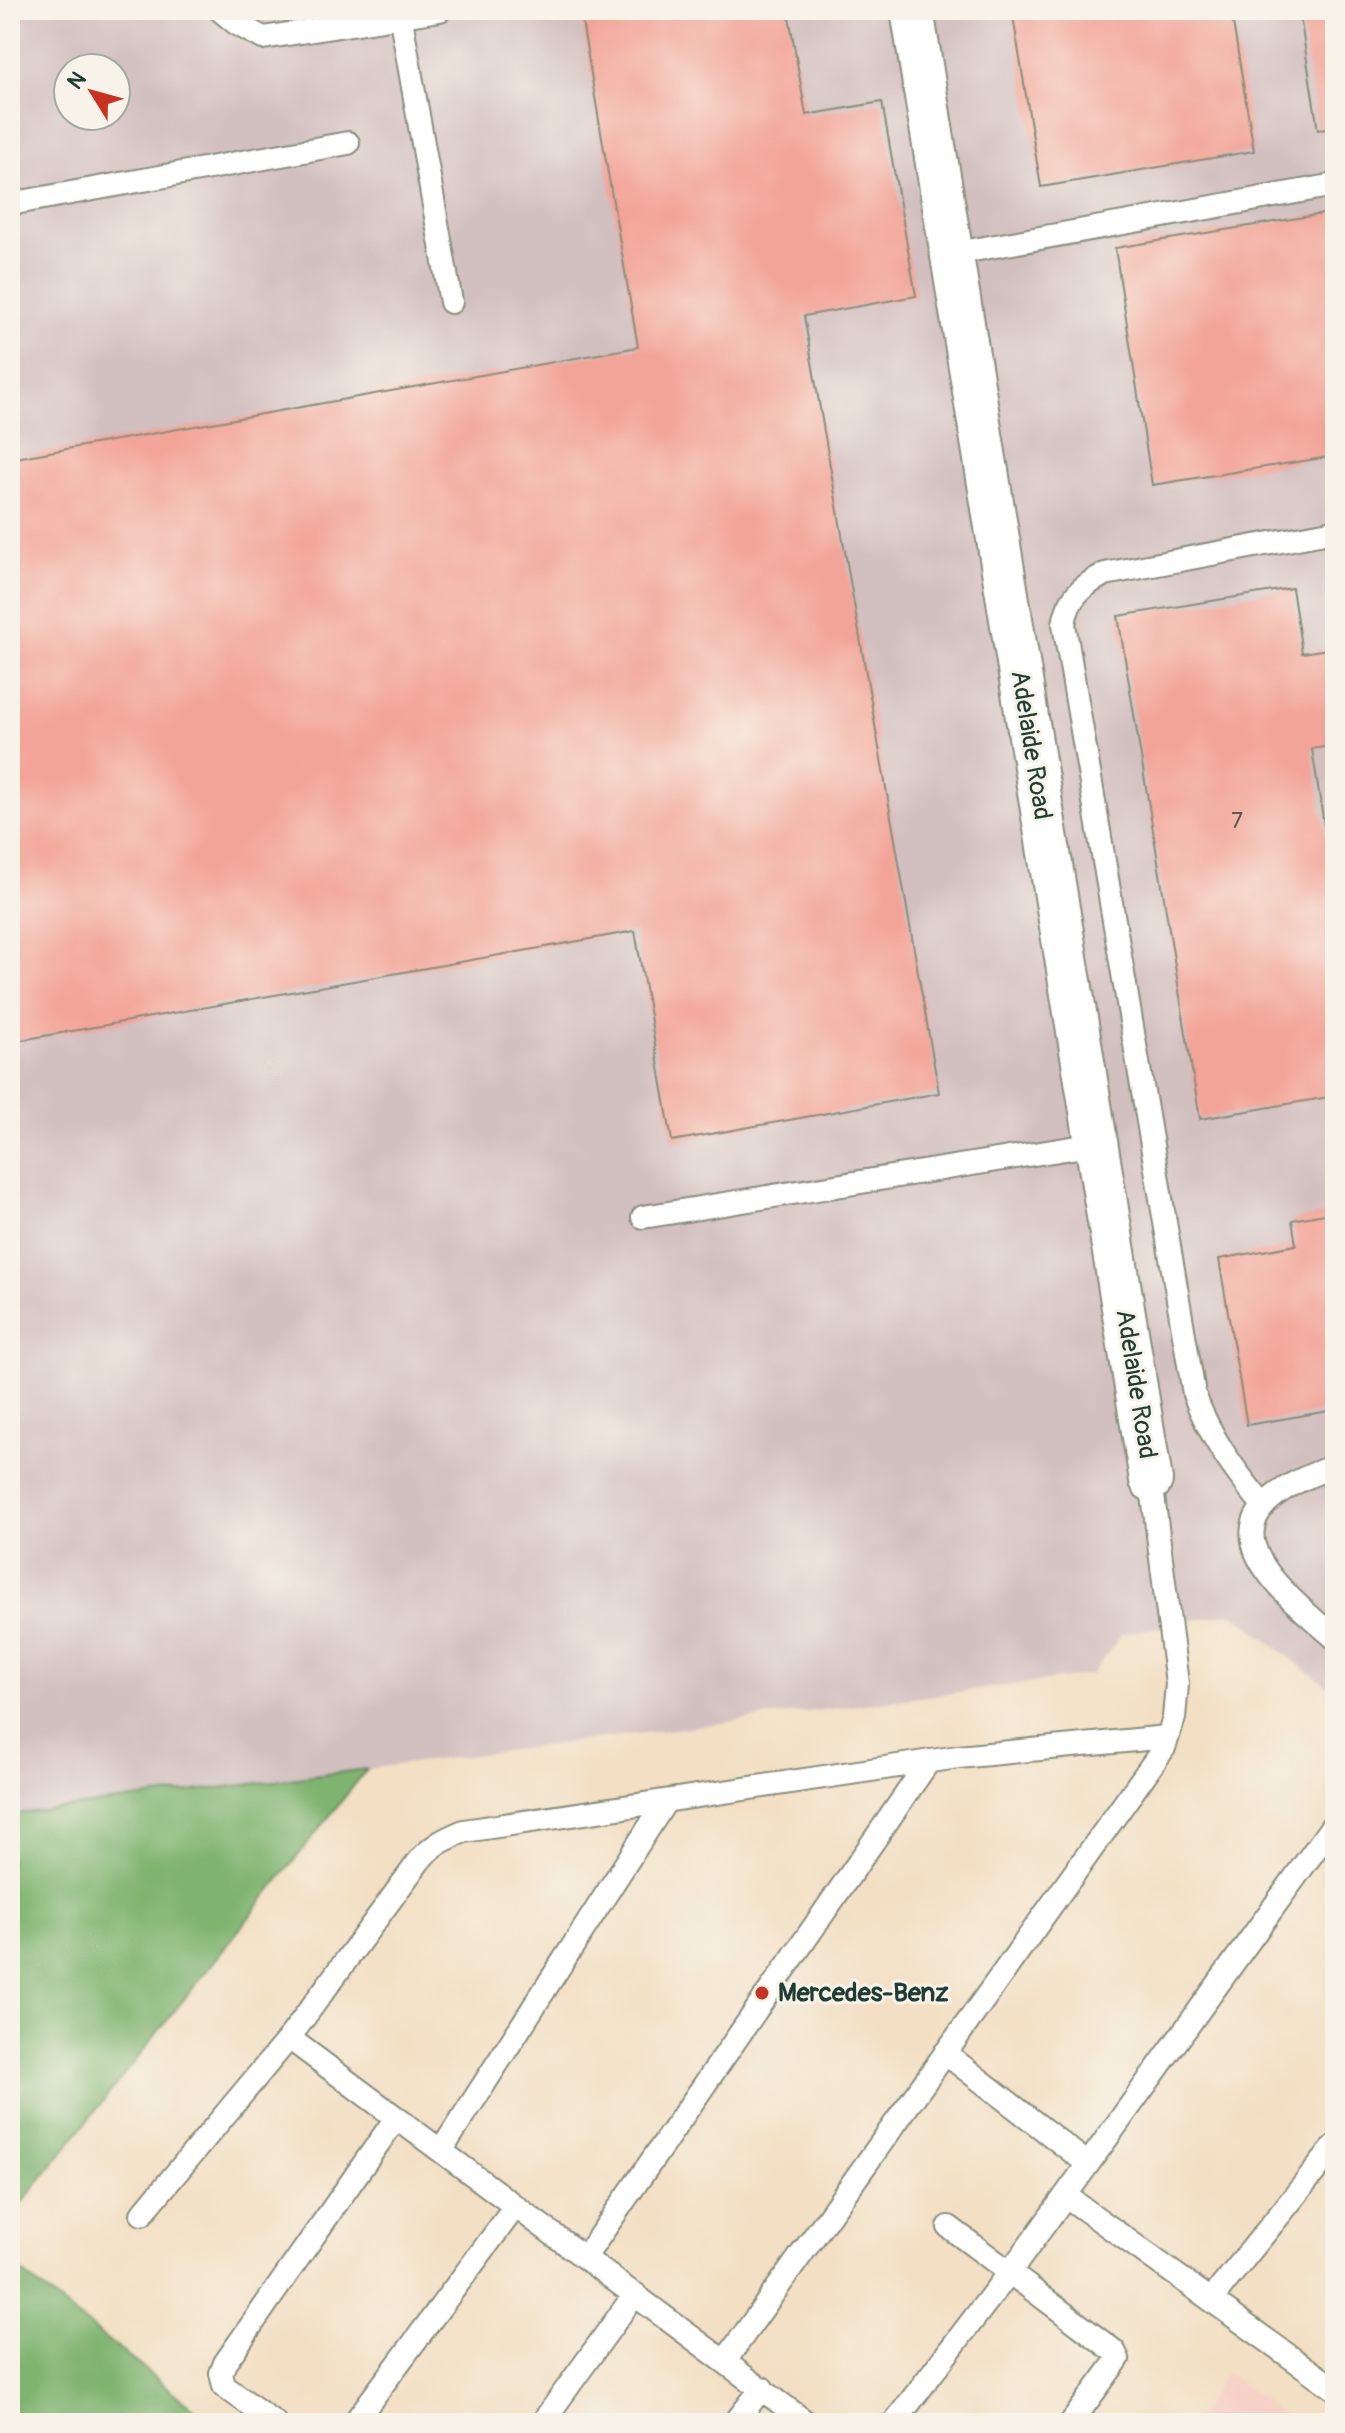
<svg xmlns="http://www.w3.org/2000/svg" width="1345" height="2433" font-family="Pangolin,sans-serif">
	<rect width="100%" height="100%" fill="#f7f3e8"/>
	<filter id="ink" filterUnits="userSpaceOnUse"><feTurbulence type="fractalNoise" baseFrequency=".0125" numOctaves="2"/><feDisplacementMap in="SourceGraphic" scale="16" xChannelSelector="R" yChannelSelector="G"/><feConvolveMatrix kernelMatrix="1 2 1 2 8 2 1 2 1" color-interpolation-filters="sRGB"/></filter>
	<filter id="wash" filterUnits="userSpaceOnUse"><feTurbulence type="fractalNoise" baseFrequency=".006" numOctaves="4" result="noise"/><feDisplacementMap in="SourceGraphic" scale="32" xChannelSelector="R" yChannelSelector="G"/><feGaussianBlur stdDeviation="1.8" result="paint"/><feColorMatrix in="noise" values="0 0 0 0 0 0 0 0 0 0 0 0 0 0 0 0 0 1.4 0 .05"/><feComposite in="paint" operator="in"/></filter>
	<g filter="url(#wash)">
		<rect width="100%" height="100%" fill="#f3dfc3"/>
		<path fill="#f7d1c8" d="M1227 2373 1293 2423H1192Z"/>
		<path fill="#d2bfc0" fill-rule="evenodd" d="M10 10H1335V1692L1232 1613 1122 1634 1091 1675 10 1815ZM68 68H116V116H68Z"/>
		<path fill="#7fb470" stroke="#4f7852" stroke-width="2" d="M367 1769 10 2218V1815Z
			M10 2263 212 2423H10Z"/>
		<g id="blocks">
			<path fill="#f3a498" d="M580 10H788L806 115 882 102 916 296 804 316 939 1093 672 1141 635 931 10 1042V459L638 347Z
				M1012 10H1231L1254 151 1041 187Z
				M1299 10H1335V128L1318 130Z
				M1335 212V456L1152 485 1115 248Z
				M1292 588 1302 653 1335 648V745L1312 749 1335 894V1096L1200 1119 1118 616Z
				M1335 1212V1410L1247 1425 1219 1259 1296 1245 1292 1220Z"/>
		</g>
	</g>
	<g filter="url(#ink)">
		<use href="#blocks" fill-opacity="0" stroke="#898e7c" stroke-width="2"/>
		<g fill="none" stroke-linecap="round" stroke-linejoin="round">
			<defs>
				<path id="lane" d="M220 10 237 24 263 38 440 10
					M401 19 451 302
					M10 204 348 143
					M951 254 1335 185
					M643 1217 1096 1144
					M1335 1466C1199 1513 1254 1570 1335 1638
					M1262 1504C1233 1469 1210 1437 1194 1394L1064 624C1068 598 1081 586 1105 574L1335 531
					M289 2038 807 2423
					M945 2053 1088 2164
					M441 2151 666 1801
					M1066 2196 1335 2389
					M142 2214 289 2038 419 1861C432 1845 445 1839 464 1831L958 1757 1167 1737
					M949 2227 1114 2351 1118 2359 1071 2423
					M585 2257 929 1761
					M1211 2300 1335 2146
					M725 2361 1164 1748 1174 1718 1177 1684 1151 1480
					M275 2423 224 2386 221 2373 225 2363 396 2118
					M354 2423 515 2207
					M542 2423 635 2294
					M735 2423 762 2388
					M894 2423 1021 2257 1335 1822"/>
				<path id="street" d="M912 10 1151 1480"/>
			</defs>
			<use href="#lane" stroke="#898e7c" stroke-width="26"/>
			<use href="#street" stroke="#898e7c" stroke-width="46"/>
			<use href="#lane" stroke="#fff" stroke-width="22"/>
			<use href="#street" stroke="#fff" stroke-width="42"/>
		</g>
	</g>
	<circle fill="#c8321e" stroke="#f7f3e8" stroke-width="3" cx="762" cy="1993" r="8"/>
	<g text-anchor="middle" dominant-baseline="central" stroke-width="6" stroke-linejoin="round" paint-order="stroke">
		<g font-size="22" fill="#54574d">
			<text x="1237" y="821">7</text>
		</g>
		<g font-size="26" fill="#1f3d34" stroke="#f7f3e8">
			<text transform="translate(1031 745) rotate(81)">Adelaide Road</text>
			<text transform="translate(1136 1384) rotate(81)">Adelaide Road</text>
		</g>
		<g font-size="26" font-weight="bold" fill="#1f3d34" stroke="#f7f3e8" text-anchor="start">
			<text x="778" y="1993">Mercedes-Benz</text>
		</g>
	</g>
	<rect width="1345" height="2433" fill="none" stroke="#f7f3e8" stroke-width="40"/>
	<g transform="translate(92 92) rotate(307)"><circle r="38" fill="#f7f3e8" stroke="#a1aaa0" stroke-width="2"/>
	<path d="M0-6L14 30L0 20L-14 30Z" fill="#c8321e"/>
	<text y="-12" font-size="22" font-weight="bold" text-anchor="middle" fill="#1f3d34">N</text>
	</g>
</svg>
